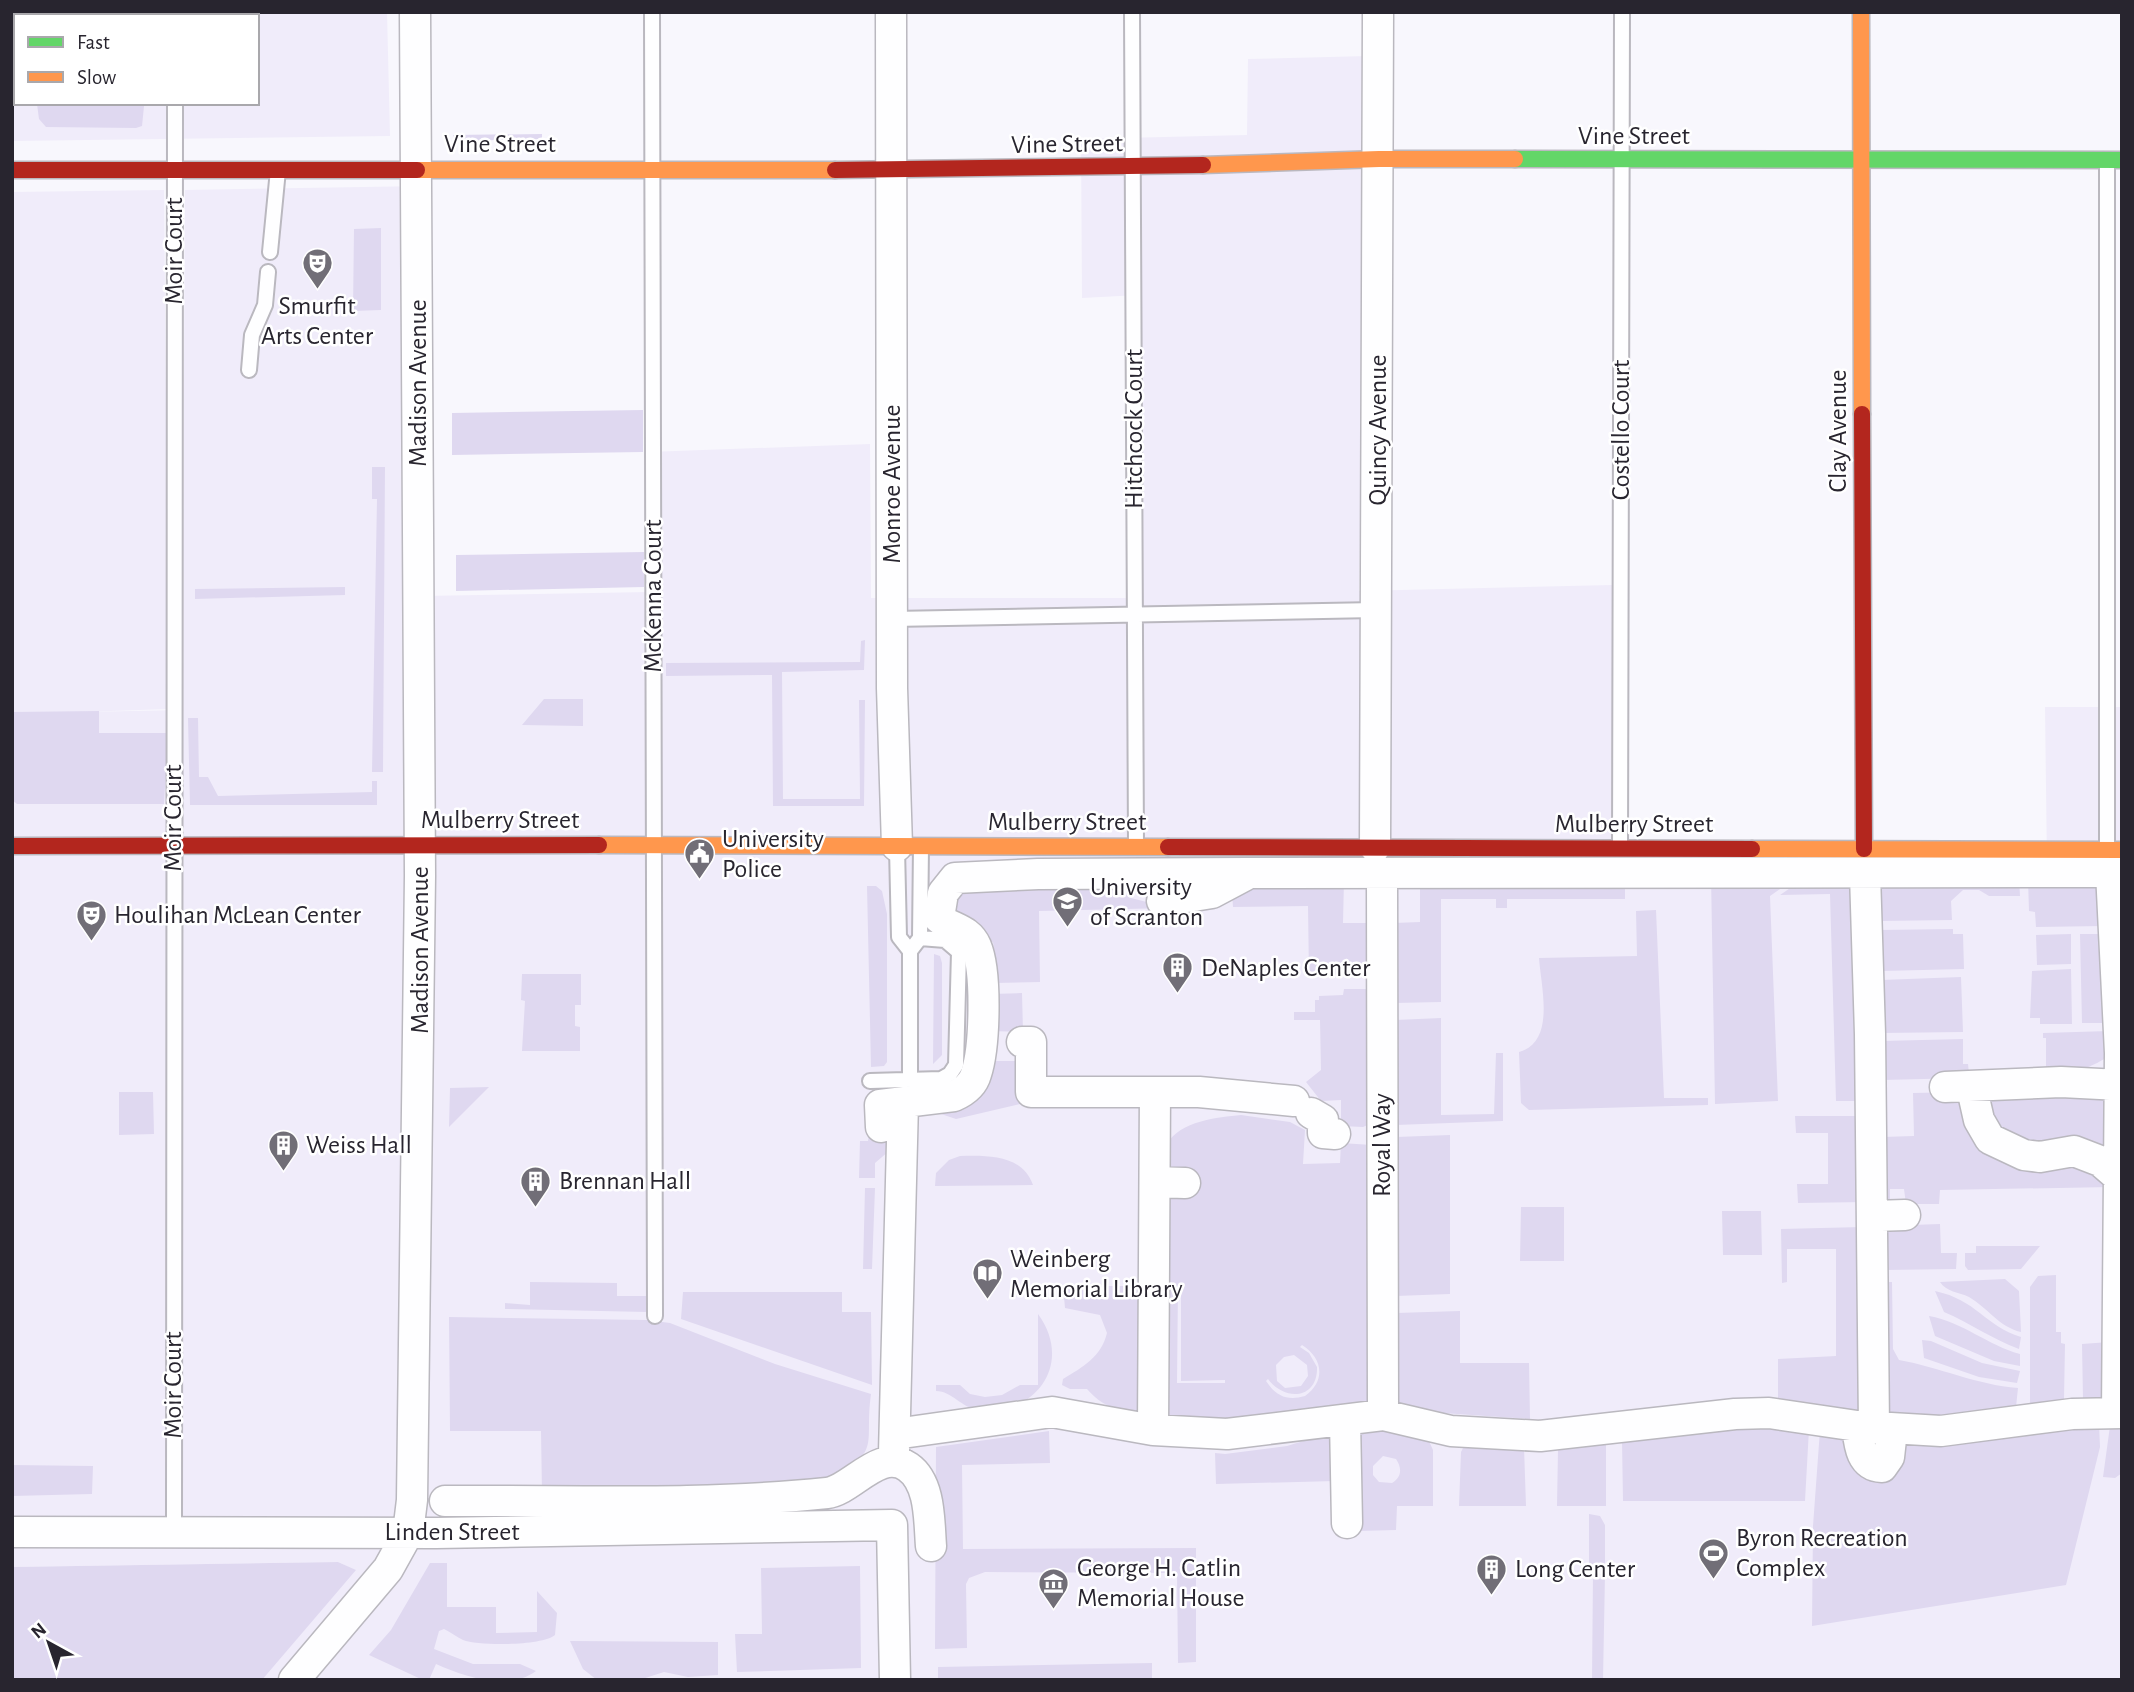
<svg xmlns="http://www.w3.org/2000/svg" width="2134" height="1692" font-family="'Alegreya Sans',sans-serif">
	<rect width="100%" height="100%" fill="#f8f7fd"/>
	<path fill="#f0ecfa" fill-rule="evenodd" d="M12 12H387L390 136 12 141ZM16 16H257V103H16Z
		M1368 56 1359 591 1612 585 1613 868 2047 866 2045 707H2122V1680H262L355 1570 338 1562 12 1567V192L164 190 169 709 81 712 182 710 185 190 425 186 422 596 649 592 648 452 870 444 871 598H1139V295L1082 298 1081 139 1247 135 1248 59Z"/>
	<path fill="#dfd8f0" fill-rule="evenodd" d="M37 104 144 106 142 126 136 128 46 127 39 119Z
		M542 134V139L453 141V135Z
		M381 228V310L353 311 354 229Z
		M643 410V452L452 455V413Z
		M372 467H385L383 772H372L377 499H372Z
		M644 552V587L456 591V555Z
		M345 587V595L195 599V589Z
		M865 640 864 670 782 672 783 799H860L859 700H865L864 806H773L772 675 666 676V663L860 662 861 641Z
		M544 699H583V726L522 725Z
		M99 711V733H168L164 804H17L12 800V712Z
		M188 718H198L199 777H208L218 796 372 792V781H377V805H190Z
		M1711 876H1799L1770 896 1778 1101 1715 1104Z
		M1625 877V899H1507V908H1496V899H1441V1002L1395 1003 1394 923 1420 922V879Z
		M2102 877 2104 926 2036 927 2035 912 2029 911 2028 879Z
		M1805 878 1859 879 1861 933 1851 934 1852 946 1861 947 1862 981 1852 982 1853 994H1862L1864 1029 1854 1030 1855 1041H1863L1858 1101H1836L1830 894 1780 895Z
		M1877 879H2019L2020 896H1989L1979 890H1963L1951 901 1952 920 1879 921Z
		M1344 880 1343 923H1370V974L1309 976 1308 906 1233 907 1232 893 1242 886Z
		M1106 883 1131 898 1170 908 1039 911 1040 982 994 983 988 974 998 973 993 942 985 945 954 917 952 891Z
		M867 886H876L882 891 887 914V1062L884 1066 871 1067Z
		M1656 910 1664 1098H1708V1105L1529 1110 1521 1103 1519 1052C1556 1042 1541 987 1539 958L1637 956 1636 911Z
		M1953 929V934H1963L1964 969 1881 971 1880 930Z
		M2071 934V964L2037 965 2036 935Z
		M2080 934H2104L2108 1023H2082Z
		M934 954 940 956 942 963V1055L933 1064Z
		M2071 969 2072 1024H2040V1018H2030L2032 971Z
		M522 974H581V1005H575V1026L580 1027V1051H522L525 1001 521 1000Z
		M1961 977 1963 1032 1882 1033 1881 980Z
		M1344 989H1371L1370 1124 1363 1127 1341 1126V1100L1321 1101 1306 1082 1321 1070 1320 1020H1294V1012H1315V1000H1319V996L1343 995Z
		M1022 993 1023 1032 988 1031 992 994Z
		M1441 1018V1115L1494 1114 1496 1053H1503V1121L1396 1125 1395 1020Z
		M2109 1031 2110 1055C2085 1072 2076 1071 2046 1070V1038H2043V1033Z
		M1963 1039V1064H1968L1969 1074 2005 1070 2006 1077 1883 1080 1882 1041Z
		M985 1061H1021L1020 1104 956 1119 935 1112Z
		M489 1087 449 1127 450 1088Z
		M1981 1089H2107L2111 1157 2037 1145 1995 1128Z
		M119 1092H153L154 1134 119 1135Z
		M1962 1092 1977 1137 2099 1170 2111 1187 1940 1190 1939 1204H1906L1904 1189H1890V1206H1883L1882 1137 1914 1136 1913 1093Z
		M1241 1115 1290 1122 1305 1130 1303 1164 1340 1163 1341 1143 1372 1145 1373 1395 1368 1403 1351 1408 1214 1420H1168L1166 1416 1167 1144C1180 1121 1218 1117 1241 1115ZM1178 1286H1181V1381L1225 1380V1383H1177ZM1302 1345C1323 1358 1326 1381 1305 1396 1287 1401 1276 1396 1266 1381L1268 1379C1285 1402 1318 1399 1317 1367L1309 1353 1300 1347ZM1294 1355 1307 1365 1308 1376 1301 1386 1285 1388 1277 1381 1276 1365 1284 1357Z
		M1795 1116H1865L1866 1202 1798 1203 1797 1184H1828V1133H1796Z
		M869 1134 887 1137 889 1151 875 1163V1178H859L860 1141H868Z
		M1450 1135V1294L1396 1296V1137Z
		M960 1156C988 1155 1023 1155 1033 1185L935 1186 936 1173 949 1160Z
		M865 1188H875L872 1269H863Z
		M1521 1207H1564V1261H1520Z
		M1722 1211H1761L1762 1255H1723Z
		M1940 1224 1941 1253H1957L1956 1269 1885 1270 1883 1226Z
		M1862 1227 1864 1411 1851 1414 1778 1399V1359L1836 1356V1249H1787V1282L1782 1283 1781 1229Z
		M1976 1246H2040L2021 1269 1968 1270 1965 1266V1253H1976Z
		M2056 1275V1332H2061V1343L2065 1344 2064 1399 2030 1405V1287L2038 1276Z
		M2005 1279 2019 1291 2021 1332C1999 1327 1988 1308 1969 1297 1959 1292 1946 1292 1940 1282Z
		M530 1282 617 1283V1296H647V1312L505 1309V1303L530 1305Z
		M1884 1282H1892L1893 1349 1899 1360C1939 1367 1977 1385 2018 1388L2016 1407 1968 1417 1886 1416Z
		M1063 1286H1142L1141 1409 1137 1412C1115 1410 1102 1406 1087 1389H1070L1062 1385 1063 1379C1083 1367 1101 1357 1107 1333L1100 1315 1065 1308Z
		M1935 1291C1977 1300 1985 1326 2021 1337L2019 1349C1992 1339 1970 1323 1944 1312Z
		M683 1292H842V1312H871L872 1385 681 1319Z
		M1460 1311V1363H1529L1530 1419 1414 1411 1399 1402 1396 1313Z
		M1038 1314C1074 1363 1036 1416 979 1410 961 1408 952 1391 936 1391V1385H960L970 1394 985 1397 1002 1395 1020 1385H1038Z
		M1929 1316C1963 1322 1987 1345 2020 1354V1366L1994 1361 1935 1336Z
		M449 1317 647 1320 670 1323 775 1364 871 1394C864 1445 882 1448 834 1479L542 1493 541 1431H450Z
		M1922 1340 1931 1341 1982 1363 2020 1371 2017 1383 1979 1377 1924 1358Z
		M2109 1342 2108 1400 2083 1399 2082 1344Z
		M2099 1424 2100 1447 2066 1585 1812 1626 1813 1526 1820 1430 1847 1434 1856 1459 1899 1441Z
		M2122 1424V1473L2115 1478 2103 1477 2110 1426Z
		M1388 1427 1428 1439 1433 1450V1506H1397L1396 1530 1358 1531 1356 1433ZM1383 1456 1396 1459C1402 1468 1402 1477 1392 1483L1379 1482 1373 1475V1466Z
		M1765 1427 1809 1429 1805 1501H1623L1622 1440 1673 1431Z
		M1049 1431 1050 1463 962 1465 963 1549 1196 1548V1662L1178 1663 1177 1573 985 1572 969 1578 966 1584 967 1648 935 1649 936 1447Z
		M1333 1432 1335 1481 1216 1484 1215 1453 1225 1454 1287 1446Z
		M1606 1444V1506H1557L1558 1450Z
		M1464 1446 1524 1447 1526 1506H1459L1461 1452Z
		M12 1465 93 1466 92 1494 12 1496Z
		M1589 1514 1600 1516 1605 1525V1565H1589Z
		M338 1562 356 1570 262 1680H12V1567Z
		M430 1563H447V1607H496V1633L537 1632V1591L557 1613 555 1635C542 1646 479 1646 463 1640 457 1637 450 1632 444 1629L439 1631 434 1649 473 1664H520L536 1671C507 1692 466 1677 436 1664L429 1680H423L369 1655 391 1630Z
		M860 1566 861 1668 737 1672 735 1634H762L761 1568Z
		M1593 1574H1605L1603 1680H1592Z
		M570 1641 718 1642V1675L688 1677 664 1672 639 1680H597L583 1669Z
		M1152 1663V1680H938V1667Z"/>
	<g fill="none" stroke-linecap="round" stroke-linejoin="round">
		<defs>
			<path id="lane" d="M174 12V16
				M652 12 655 1316
				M1132 12 1136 845
				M270 252 278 170
				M249 370 252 335 265 305 268 272
				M892 619 1376 610
				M1620 847 1622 12
				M897 848 899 937 910 951
				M2107 849V162
				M910 1080V951L920 938 921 846
				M870 1081 941 1079 950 1074 956 1065 959 952 945 940 920 938
				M174 1533 175 103"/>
			<path id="street" d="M891 12 892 688 897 846
				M1375 847 1378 12
				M2111 872 2120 1053 2117 1413
				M1865 874 1870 1034 1874 1428
				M1382 875 1383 1415
				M1162 901 1212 893 1244 876
				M1022 1042H1031V1092H1199L1294 1101
				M1945 1087 2061 1082 2120 1085
				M1972 1089 1979 1120 1990 1139 2024 1155 2040 1157 2074 1151 2100 1161 2122 1180
				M1311 1113 1323 1120V1133L1335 1134
				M881 1127 880 1105 954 1096C963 1092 973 1085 976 1074 985 1047 987 972 976 946 968 928 951 929 939 918L943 893 955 878 1038 874 1248 873 2122 872
				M1155 1182 1185 1183
				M1873 1216 1905 1215
				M1345 1420 1347 1523
				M1857 1426C1859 1443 1860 1466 1882 1467L1889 1457 1892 1430
				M1153 1430 1155 1092
				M895 1434 1052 1412 1153 1430 1227 1434 1383 1415 1451 1431 1540 1436 1735 1414 1769 1413 1857 1426 1941 1431 2072 1414 2122 1413
				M894 1453 903 1103
				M445 1501C572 1500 700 1506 827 1493 852 1490 880 1447 908 1467 931 1483 929 1522 931 1546
				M12 1532 436 1533 892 1525 895 1680
				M294 1680 388 1569 408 1533 412 1500 420 876 415 12"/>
			<path id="fast" d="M1515 159 2122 160"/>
			<path id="slow" d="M1861 12 1862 414
				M1203 165 1379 159H1515
				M417 170H835
				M599 845 1168 847
				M1752 849 2122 850"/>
			<path id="jam" d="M12 170H417
				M835 170 1203 165
				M1862 414 1864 849
				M12 846 599 845
				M1168 847 1752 849"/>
		</defs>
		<use href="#lane" stroke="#bab8bf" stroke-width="18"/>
		<use href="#street" stroke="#bab8bf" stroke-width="33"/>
		<use href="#fast" stroke="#bab8bf" stroke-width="19"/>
		<use href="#slow" stroke="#bab8bf" stroke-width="19"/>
		<use href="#jam" stroke="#bab8bf" stroke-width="19"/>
		<use href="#lane" stroke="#fefeff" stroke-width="14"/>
		<use href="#street" stroke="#fefeff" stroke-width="30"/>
		<use href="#fast" stroke="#63d668" stroke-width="16"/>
		<use href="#slow" stroke="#ff974d" stroke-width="16"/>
		<use href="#jam" stroke="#b3261e" stroke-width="16"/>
	</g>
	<defs>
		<symbol id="theatre-pin" viewBox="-11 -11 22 30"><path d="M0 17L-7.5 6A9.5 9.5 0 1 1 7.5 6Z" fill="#716e77" stroke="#fff"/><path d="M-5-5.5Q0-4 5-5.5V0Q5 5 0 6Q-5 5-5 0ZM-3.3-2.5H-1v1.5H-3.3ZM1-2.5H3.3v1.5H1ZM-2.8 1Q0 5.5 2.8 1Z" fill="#fff"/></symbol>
		<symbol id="civic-pin" viewBox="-11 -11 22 30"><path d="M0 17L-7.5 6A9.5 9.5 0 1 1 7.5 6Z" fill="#716e77" stroke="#fff"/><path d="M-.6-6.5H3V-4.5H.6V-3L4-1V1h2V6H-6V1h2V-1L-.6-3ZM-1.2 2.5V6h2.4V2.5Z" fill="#fff"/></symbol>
		<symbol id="university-pin" viewBox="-11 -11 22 30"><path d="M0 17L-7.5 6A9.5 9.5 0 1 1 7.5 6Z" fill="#716e77" stroke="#fff"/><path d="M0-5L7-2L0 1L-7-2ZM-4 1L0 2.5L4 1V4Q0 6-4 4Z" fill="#fff"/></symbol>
		<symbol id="building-pin" viewBox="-11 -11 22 30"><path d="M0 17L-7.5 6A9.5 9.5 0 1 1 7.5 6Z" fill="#716e77" stroke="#fff"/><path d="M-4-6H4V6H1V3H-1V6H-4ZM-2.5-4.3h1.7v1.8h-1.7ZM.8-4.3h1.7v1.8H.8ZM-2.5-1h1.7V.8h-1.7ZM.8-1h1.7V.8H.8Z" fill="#fff"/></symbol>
		<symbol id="library-pin" viewBox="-11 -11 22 30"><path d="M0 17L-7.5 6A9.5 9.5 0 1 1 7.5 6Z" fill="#716e77" stroke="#fff"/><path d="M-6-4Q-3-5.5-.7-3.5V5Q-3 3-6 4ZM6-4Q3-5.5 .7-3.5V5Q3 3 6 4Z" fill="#fff"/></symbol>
		<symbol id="stadium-pin" viewBox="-11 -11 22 30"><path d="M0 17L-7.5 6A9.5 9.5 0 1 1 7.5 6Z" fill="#716e77" stroke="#fff"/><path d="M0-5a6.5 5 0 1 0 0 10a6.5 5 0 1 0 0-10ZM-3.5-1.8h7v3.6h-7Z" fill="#fff"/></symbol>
		<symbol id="museum-pin" viewBox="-11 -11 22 30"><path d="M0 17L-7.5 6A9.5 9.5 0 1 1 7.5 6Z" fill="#716e77" stroke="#fff"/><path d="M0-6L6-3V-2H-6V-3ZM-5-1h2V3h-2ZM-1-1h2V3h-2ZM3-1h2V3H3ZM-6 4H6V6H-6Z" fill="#fff"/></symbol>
	</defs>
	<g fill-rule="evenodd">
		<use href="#theatre-pin" x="300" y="246" width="35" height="47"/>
		<use href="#civic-pin" x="682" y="836" width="35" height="47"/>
		<use href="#university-pin" x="1050" y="884" width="35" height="47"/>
		<use href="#theatre-pin" x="74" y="898" width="35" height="47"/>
		<use href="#building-pin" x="1160" y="950" width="35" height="47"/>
		<use href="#building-pin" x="266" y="1128" width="35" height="47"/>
		<use href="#building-pin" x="518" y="1164" width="35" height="47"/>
		<use href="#library-pin" x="970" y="1256" width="35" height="47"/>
		<use href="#stadium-pin" x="1696" y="1536" width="35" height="47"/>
		<use href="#building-pin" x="1474" y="1552" width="35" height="47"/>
		<use href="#museum-pin" x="1036" y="1566" width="35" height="47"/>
	</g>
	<g text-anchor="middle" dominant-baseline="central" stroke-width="5" stroke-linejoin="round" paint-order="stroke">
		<g font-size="26" fill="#28252f" stroke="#fff">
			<text x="1634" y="136">Vine Street</text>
			<text x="500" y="144">Vine Street</text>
			<text transform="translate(1067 144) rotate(-1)">Vine Street</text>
			<text transform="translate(174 251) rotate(-90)">Moir Court</text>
			<text transform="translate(418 383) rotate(-90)">Madison Avenue</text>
			<text transform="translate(1134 429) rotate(-90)">Hitchcock Court</text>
			<text transform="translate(1378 430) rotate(-90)">Quincy Avenue</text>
			<text transform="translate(1621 430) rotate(-90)">Costello Court</text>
			<text transform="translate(1838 431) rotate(-90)">Clay Avenue</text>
			<text transform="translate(892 484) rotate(-90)">Monroe Avenue</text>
			<text transform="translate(653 596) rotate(-90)">McKenna Court</text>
			<text transform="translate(173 818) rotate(-90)">Moir Court</text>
			<text x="500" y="820">Mulberry Street</text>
			<text x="1067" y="822">Mulberry Street</text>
			<text x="1634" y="824">Mulberry Street</text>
			<text transform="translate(420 950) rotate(-90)">Madison Avenue</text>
			<text transform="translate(1382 1145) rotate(-90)">Royal Way</text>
			<text transform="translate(173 1385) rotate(-90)">Moir Court</text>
			<text x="452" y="1532">Linden Street</text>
		</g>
		<g font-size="26" fill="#28252f" stroke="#fff" text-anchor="start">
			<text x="317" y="306" text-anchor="middle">Smurfit<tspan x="317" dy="30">Arts Center</tspan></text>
			<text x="722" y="839">University<tspan x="722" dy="30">Police</tspan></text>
			<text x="1090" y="887">University<tspan x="1090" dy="30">of Scranton</tspan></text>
			<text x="114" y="915">Houlihan McLean Center</text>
			<text x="1201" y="968">DeNaples Center</text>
			<text x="306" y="1145">Weiss Hall</text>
			<text x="559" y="1181">Brennan Hall</text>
			<text x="1010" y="1259">Weinberg<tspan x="1010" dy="30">Memorial Library</tspan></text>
			<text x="1736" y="1538">Byron Recreation<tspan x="1736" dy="30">Complex</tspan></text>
			<text x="1077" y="1568">George H. Catlin<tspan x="1077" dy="30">Memorial House</tspan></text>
			<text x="1515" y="1569">Long Center</text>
		</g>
	</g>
	<rect width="2134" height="1692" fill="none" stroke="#28252f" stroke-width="28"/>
	<rect x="14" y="14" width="245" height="91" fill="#ffffff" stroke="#a9a8ac" stroke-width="2"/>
	<rect x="28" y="37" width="35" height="10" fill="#63d668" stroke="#a9a8ac" stroke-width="2"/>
	<text x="77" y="49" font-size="21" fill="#28252f">Fast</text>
	<rect x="28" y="72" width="35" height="10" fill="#ff974d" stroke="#a9a8ac" stroke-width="2"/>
	<text x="77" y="84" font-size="21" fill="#28252f">Slow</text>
	<g transform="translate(49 1643) rotate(320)" stroke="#ffffff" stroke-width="5" paint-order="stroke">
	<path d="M0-5L12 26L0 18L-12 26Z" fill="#28252f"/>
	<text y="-10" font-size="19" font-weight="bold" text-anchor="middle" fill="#28252f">N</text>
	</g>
</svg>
